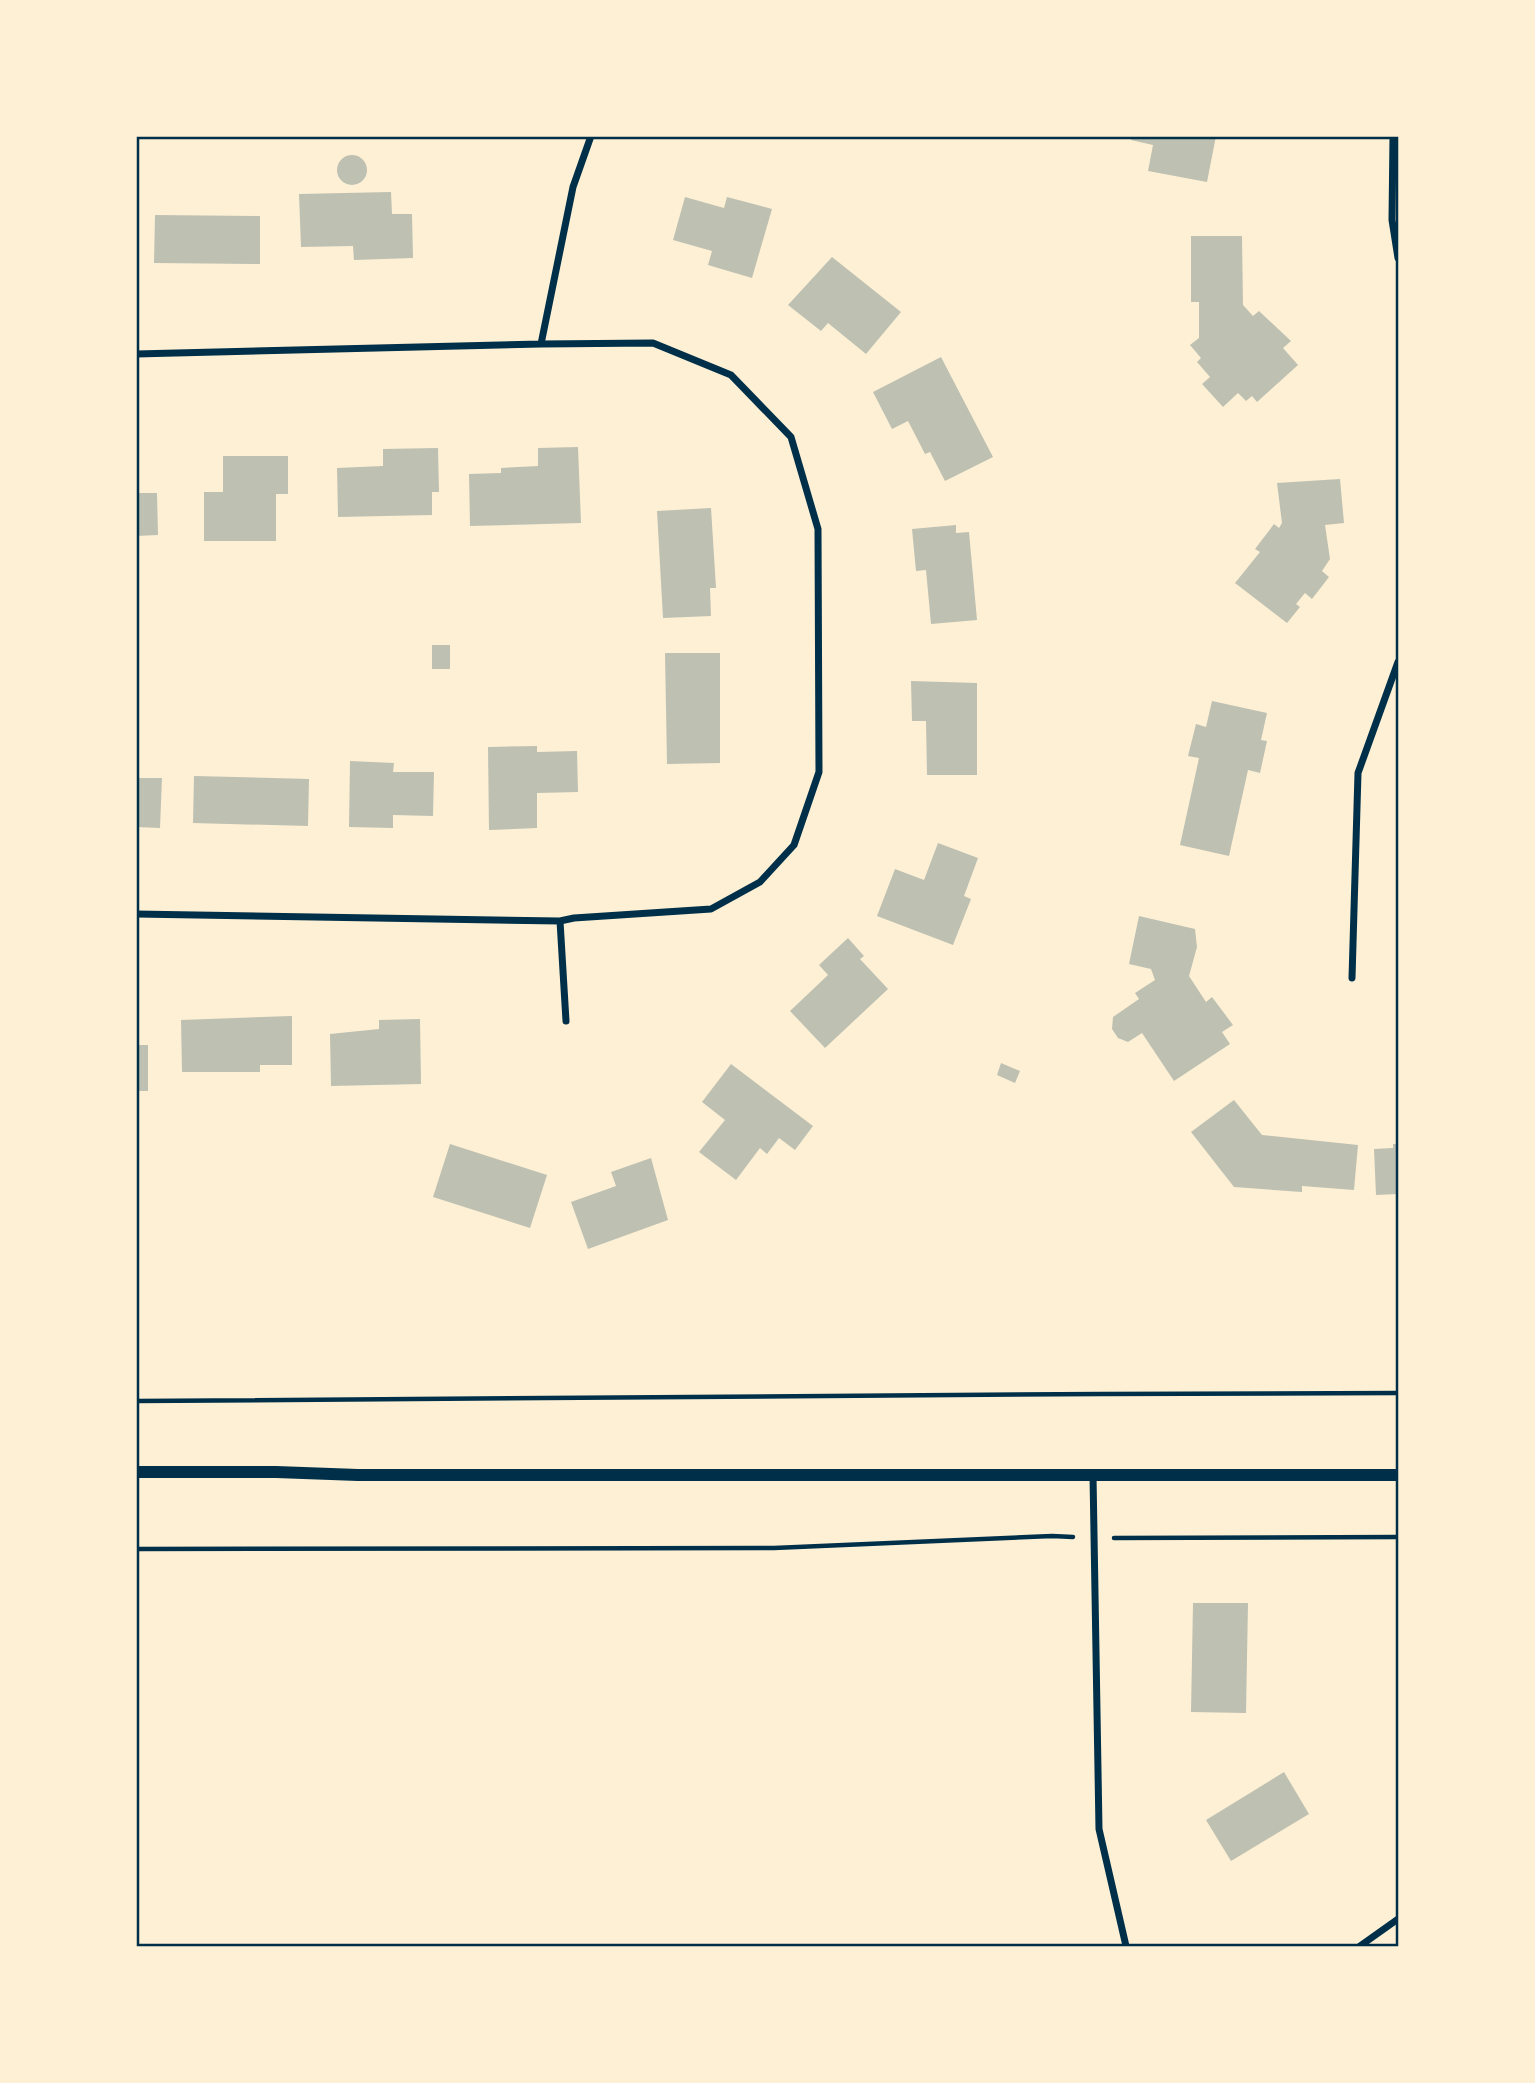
<svg xmlns="http://www.w3.org/2000/svg" width="1535" height="2083" font-family="'Crimson Pro',serif">
	<rect width="100%" height="100%" fill="#fdf0d5"/>
	<path fill="#bec0b2" d="M1132 136H1216L1207 182 1148 171 1153 145 1131 140Z
		M337 170a15 15 0 1 1 30 0a15 15 0 1 1-30 0Z
		M391 192 392 214H412L413 258 354 260 353 246 301 247 299 194Z
		M685 197 724 208 727 197 772 209 752 278 708 265 712 251 673 240Z
		M155 215 260 216V264L154 263Z
		M1191 236H1242L1243 305 1253 316 1259 311 1291 341 1283 348 1298 365 1257 402 1252 396 1246 401 1238 393 1223 407 1202 384 1210 377 1197 362 1201 358 1190 345 1199 338V302H1191Z
		M832 257 901 312 866 354 828 323 821 331 788 305Z
		M941 357 993 457 945 481 930 452 925 454 908 421 892 429 873 392Z
		M578 447 581 523 470 526 469 474 501 473V468L538 466V448Z
		M438 448 439 492H432V515L338 517 337 468 383 466V449Z
		M223 456H288V494H276V541H204V492H223Z
		M1340 479 1344 523 1325 525 1330 559 1322 571 1329 577 1312 599 1305 593 1296 604 1300 607 1287 623 1235 583 1260 552 1255 549 1274 524 1279 528 1282 523 1277 483Z
		M136 493H157L158 535 136 536Z
		M711 508 716 588H710L711 616 663 618 657 511Z
		M956 525V533L969 532 977 620 931 624 926 570 916 571 912 529Z
		M432 645H450V669H432Z
		M665 653H720V763L667 764Z
		M911 681 977 683V775H927L926 721H912Z
		M1212 701 1267 713 1261 740 1267 741 1260 773 1248 770 1229 856 1180 845 1199 758 1188 756 1196 724 1206 727Z
		M537 746V752L577 751 578 792 537 793V828L489 830 488 747Z
		M350 761 394 763 393 772H434L433 816 393 815V828L349 827Z
		M194 776 309 779 308 826 193 823Z
		M136 778H162L160 828 136 827Z
		M938 843 978 858 964 896 971 899 953 945 877 916 895 869 924 880Z
		M1139 916 1195 929 1197 947 1189 976 1206 1002 1212 997 1233 1025 1222 1032 1230 1044 1174 1081 1142 1033 1128 1042 1118 1038 1112 1029 1113 1017 1139 999 1135 993 1155 980 1151 969 1129 964Z
		M848 938 864 956 860 959 888 989 825 1048 790 1011 828 975 819 965Z
		M292 1016V1065H260V1072H182L181 1020Z
		M420 1019 421 1084 331 1086 330 1034 379 1029V1020Z
		M136 1045H148V1091H136Z
		M1001 1063 1020 1071 1015 1083 997 1075Z
		M731 1064 813 1126 795 1150 779 1138 767 1154 760 1148 736 1180 699 1152 725 1120 702 1102Z
		M1234 1100 1262 1135 1358 1145 1354 1190 1302 1186V1192L1234 1187 1191 1132Z
		M450 1144 547 1175 530 1228 433 1197Z
		M1393 1144H1398V1194L1376 1195 1374 1149 1393 1148Z
		M651 1158 668 1220 588 1249 571 1202 616 1186 611 1172Z
		M1193 1603H1248L1246 1713 1191 1712Z
		M1284 1772 1309 1814 1231 1861 1206 1820Z"/>
	<g fill="none" stroke-linecap="round" stroke-linejoin="round">
		<path stroke="#003049" stroke-width="4.5" d="M136 1401 1102 1394 1398 1393
			M1114 1538 1398 1537
			M136 1549 774 1548 1052 1536 1073 1537"/>
		<path stroke="#003049" stroke-width="7" d="M1393 136 1392 220 1398 258
			M541 344 573 187 591 136
			M136 354 541 344 653 343 731 375 791 437 818 529 819 772 794 845 760 882 711 909 574 918 560 921 136 914
			M560 921 566 1021
			M1352 978 1358 773 1398 662
			M1093 1475 1099 1829 1126 1946
			M1360 1946 1398 1919"/>
		<path stroke="#003049" stroke-width="12" d="M136 1472H276L358 1475H1398"/>
	</g>
	<rect width="1535" height="2083" fill="none" stroke="#fdf0d5" stroke-width="276"/>
	<rect x="138" y="138" width="1259" height="1807" fill="none" stroke="#003049" stroke-width="2.5"/>
</svg>
